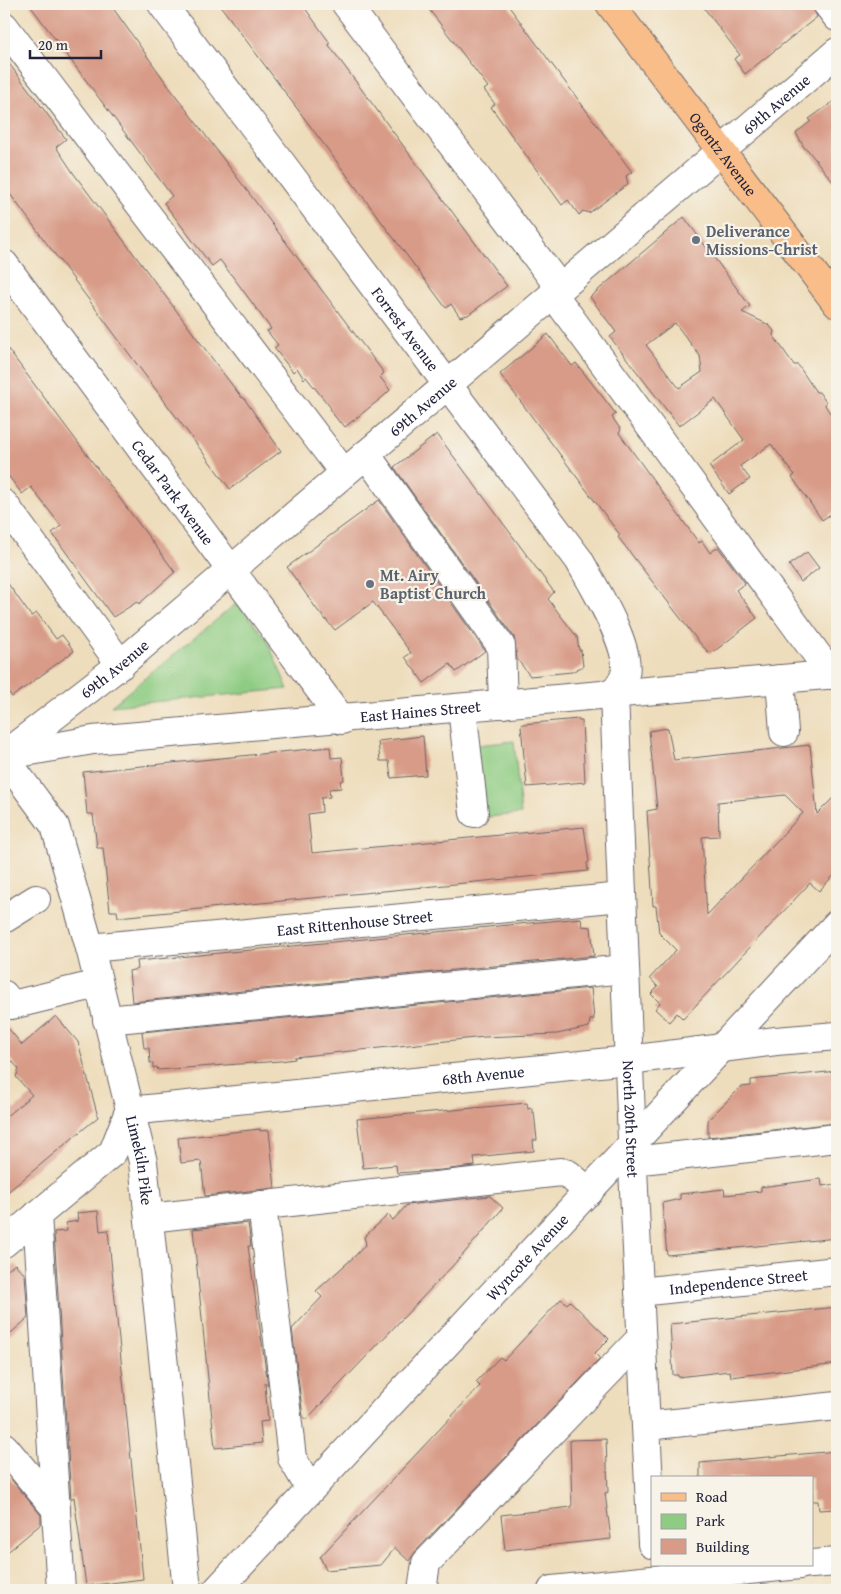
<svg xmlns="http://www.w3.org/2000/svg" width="841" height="1594" font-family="'Gentium Book Plus',serif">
	<rect width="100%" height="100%" fill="#f7f3e8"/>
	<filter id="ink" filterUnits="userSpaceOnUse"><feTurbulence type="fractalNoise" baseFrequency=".02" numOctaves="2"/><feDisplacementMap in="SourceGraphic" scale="10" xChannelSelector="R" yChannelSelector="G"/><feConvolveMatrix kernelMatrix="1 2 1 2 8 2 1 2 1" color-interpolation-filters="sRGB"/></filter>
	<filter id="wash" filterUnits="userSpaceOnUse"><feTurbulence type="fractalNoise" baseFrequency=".0096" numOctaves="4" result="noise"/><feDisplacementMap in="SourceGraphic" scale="20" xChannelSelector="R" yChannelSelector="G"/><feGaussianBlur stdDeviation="1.12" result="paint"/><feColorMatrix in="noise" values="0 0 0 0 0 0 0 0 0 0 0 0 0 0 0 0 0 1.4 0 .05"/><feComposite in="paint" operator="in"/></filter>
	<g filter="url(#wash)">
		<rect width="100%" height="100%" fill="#eeddbc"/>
		<path fill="#8ecc83" stroke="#58775f" d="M237 603 266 638 288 689 111 706Z
			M514 741 521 814 475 818 468 746Z"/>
		<g id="blocks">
			<path fill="#d89b88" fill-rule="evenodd" d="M29 4H110L167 84 384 373 380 377 390 390 384 396 345 427 341 422 340 423 330 410 331 408 306 377 304 379 297 368 293 372 274 348 278 345 267 331 271 329 242 289 220 260 212 266 164 203 172 196Z
				M219 4H302L330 43 328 44 507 286 468 315 460 317 451 304 446 308Z
				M425 4H507L632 172 626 176 628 184 589 213 583 211 579 215 568 200 562 205 491 107 495 104 484 90 488 87Z
				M701 4H812L817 17 745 74 734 59 740 55Z
				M4 57 66 139 56 147 74 174 232 385 242 398 243 397 281 451 230 489 4 186Z
				M837 99V187L807 149H805L796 133 811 121 809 119Z
				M684 217 750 306 742 312 769 325 774 331 773 335 794 365H798L816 392H819L826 402 825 405 837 424V510L822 520 792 477 795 475 771 444 740 466 750 479 729 494 709 466 744 440 715 399 679 426 610 337 616 332 590 297ZM675 323 700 356 702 372 679 388 646 345Z
				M548 334 572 366 576 363 616 414 612 417 621 430 619 433 699 543 702 541 710 553 718 547 745 583 736 590 757 618 716 650 709 653 698 641 618 537 620 535 500 374Z
				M4 344 175 572 139 604 137 602 113 617 52 533 61 526 31 487 22 494 4 470Z
				M437 434 554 592 548 599 577 637 579 650H581L583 666 572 672 530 676 517 659 514 637 394 467Z
				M379 500 485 651 456 672 450 664 424 683 405 657 411 653 373 602 335 630 318 611 287 567Z
				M807 552 819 568 801 582 789 565Z
				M4 578 31 616 37 613 56 639 62 635 74 651 12 697 4 686Z
				M578 719 579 721H582L585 782 527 787 521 726 523 724Z
				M668 728 674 760 810 745 817 814 837 794V872L819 891 810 883 683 1019 677 1013 669 1022 655 1009 660 1003 651 994 658 987 650 978 676 950 659 933 656 906H653L647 811 657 809 649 731ZM785 795 803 813 707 915 702 837 719 836 718 802Z
				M423 736 426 775 391 778 389 761H380L378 741Z
				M330 747 331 758 342 757 344 780 340 781 341 788 329 789 330 797 321 798 322 812 308 814 312 853 584 827 589 862 587 863 588 871 118 917 117 911H110L103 848H97L93 814H87L83 772Z
				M581 918 582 926 591 927 594 956 132 1002 129 971 138 969 137 961Z
				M591 988 594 1019 590 1020 589 1027 557 1034 484 1037 294 1057 295 1059 280 1061 158 1070 157 1067 153 1068V1063H150L149 1048H144L142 1032Z
				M56 1016 78 1042 98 1117 4 1195V1118L32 1095 16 1077 19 1069 4 1052V1023L22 1045Z
				M837 1071V1123L708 1137V1120L741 1087 751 1086V1080Z
				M527 1103 528 1109 532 1108V1112H534L537 1140H533L534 1151 474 1157 475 1166 441 1170 397 1173 396 1165 363 1168 357 1119Z
				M260 1129V1131L269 1130 275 1188 205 1196 201 1161 181 1163 178 1138Z
				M821 1179 822 1186 837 1184V1238L667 1255 662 1203 680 1199V1194L724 1189 725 1195 761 1191V1187Z
				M490 1196 503 1208 460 1258 306 1420 303 1417 292 1329 322 1297 316 1291 355 1256 366 1244 364 1237 388 1215 393 1220 407 1205Z
				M98 1211 100 1231 108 1230 143 1579 86 1586 74 1497 71 1499 54 1232 67 1231 66 1223 78 1221 77 1213Z
				M248 1223 251 1246H248L268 1385 265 1383 268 1421 260 1422 262 1443 215 1448 193 1229Z
				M15 1264 25 1275 28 1318 4 1339V1273Z
				M561 1299 567 1304 570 1301 609 1339 595 1353 600 1359 415 1552 409 1561 395 1548 381 1565 326 1570 320 1557 480 1386 476 1382 500 1357 504 1360Z
				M837 1307V1364L731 1377 730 1371 678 1377V1375H673L670 1324Z
				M606 1439 608 1492 605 1493 611 1539 505 1550 501 1515 572 1507 570 1440Z
				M837 1451V1509L819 1510 818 1501H812V1478H700V1463Z
				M4 1471 41 1515V1524L4 1555Z"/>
		</g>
	</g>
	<g filter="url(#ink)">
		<use href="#blocks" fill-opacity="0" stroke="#696368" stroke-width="1"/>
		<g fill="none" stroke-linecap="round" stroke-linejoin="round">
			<defs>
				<g id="minor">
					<path id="s1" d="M162 4 579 560C592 584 632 647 625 674 624 680 617 688 614 694L634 1190 652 1544"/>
					<path d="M346 4 560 288"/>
					<path d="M827 4 837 17"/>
					<path d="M4 26 344 473"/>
					<path id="s2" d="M4 264 342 720"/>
					<path d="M553 294 832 675"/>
					<path d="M366 454 501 646 503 704"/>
					<path d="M4 504 121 665"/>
					<path d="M780 679 784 732"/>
					<path d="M462 708 474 813"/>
					<path id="s3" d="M4 755 115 669 837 52"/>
					<path id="s4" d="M8 755 93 740 837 674"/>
					<path id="s5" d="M4 757 55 826 90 948 143 1162 187 1590"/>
					<path d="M4 919 36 899"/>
					<path id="s6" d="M90 948 622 897"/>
					<path d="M4 995 12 1005 98 984"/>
					<path d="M107 1020 625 969"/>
					<path d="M633 1161 837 1138"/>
					<path d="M262 1205 292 1458 310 1489"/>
					<path d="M37 1215 61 1590"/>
					<path d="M149 1218 561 1172 568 1174 589 1192"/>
					<path id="s7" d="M4 1243 113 1152 129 1111 629 1060 776 1041 837 1036"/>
					<path id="s8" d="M639 1292 837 1271"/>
					<path d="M646 1426 837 1406"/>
					<path d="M4 1447 56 1509"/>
					<path d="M812 1564 837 1562"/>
					<path id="s9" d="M217 1590 837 924"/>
					<path d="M422 1590 426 1563 641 1338"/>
					<path d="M552 1590 800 1565"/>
				</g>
				<g id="major">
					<path id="s10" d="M610 4 837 304"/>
				</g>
			</defs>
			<use href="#minor" stroke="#696368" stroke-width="30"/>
			<use href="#major" stroke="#696368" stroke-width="30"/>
			<use href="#minor" stroke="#fff" stroke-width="28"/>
			<use href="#major" stroke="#f8bd89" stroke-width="28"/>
		</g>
	</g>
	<g fill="#6b7280" stroke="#f7f3e8" stroke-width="2">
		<circle cx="696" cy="240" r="5"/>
		<circle cx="370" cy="584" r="5"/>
	</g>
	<g text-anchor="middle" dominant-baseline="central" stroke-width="4.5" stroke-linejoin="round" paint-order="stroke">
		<g font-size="16" fill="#22223b" stroke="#f7f3e8">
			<text stroke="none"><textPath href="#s3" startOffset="1010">69th Avenue</textPath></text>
			<text stroke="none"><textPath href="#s10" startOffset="188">Ogontz Avenue</textPath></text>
			<text stroke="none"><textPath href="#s1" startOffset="406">Forrest Avenue</textPath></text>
			<text stroke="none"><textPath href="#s3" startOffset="545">69th Avenue</textPath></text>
			<text stroke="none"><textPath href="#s2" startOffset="284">Cedar Park Avenue</textPath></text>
			<text stroke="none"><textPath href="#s3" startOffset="140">69th Avenue</textPath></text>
			<text stroke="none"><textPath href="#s4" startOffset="415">East Haines Street</textPath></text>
			<text stroke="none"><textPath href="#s6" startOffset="266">East Rittenhouse Street</textPath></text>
			<text stroke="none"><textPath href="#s7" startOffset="542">68th Avenue</textPath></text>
			<text stroke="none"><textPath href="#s1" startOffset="1268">North 20th Street</textPath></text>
			<text stroke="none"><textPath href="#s5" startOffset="431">Limekiln Pike</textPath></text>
			<text stroke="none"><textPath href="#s9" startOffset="455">Wyncote Avenue</textPath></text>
			<text stroke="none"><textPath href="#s8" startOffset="100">Independence Street</textPath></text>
		</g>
		<g font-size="16" font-weight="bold" fill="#5b616d" stroke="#f7f3e8" text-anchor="start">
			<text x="706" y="231">Deliverance<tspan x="706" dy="18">Missions-Christ</tspan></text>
			<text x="380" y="575">Mt. Airy<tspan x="380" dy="18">Baptist Church</tspan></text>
		</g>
	</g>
	<rect width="841" height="1594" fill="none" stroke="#f7f3e8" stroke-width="20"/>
	<rect x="651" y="1476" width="162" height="90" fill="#f7f3e8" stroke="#a29fa3"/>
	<rect x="661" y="1493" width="25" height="8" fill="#f8bd89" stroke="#a29fa3"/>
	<text x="696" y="1502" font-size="15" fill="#22223b">Road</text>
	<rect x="661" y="1514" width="25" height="15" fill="#8ecc83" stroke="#a29fa3"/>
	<text x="696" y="1526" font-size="15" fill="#22223b">Park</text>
	<rect x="661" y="1539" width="25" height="15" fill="#d89b88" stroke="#a29fa3"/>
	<text x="696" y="1552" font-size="15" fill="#22223b">Building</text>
	<path d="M30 50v8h71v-8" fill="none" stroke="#22223b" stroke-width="2.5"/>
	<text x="38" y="50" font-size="15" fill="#22223b" stroke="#f7f3e8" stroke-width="4" paint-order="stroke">20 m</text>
</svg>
